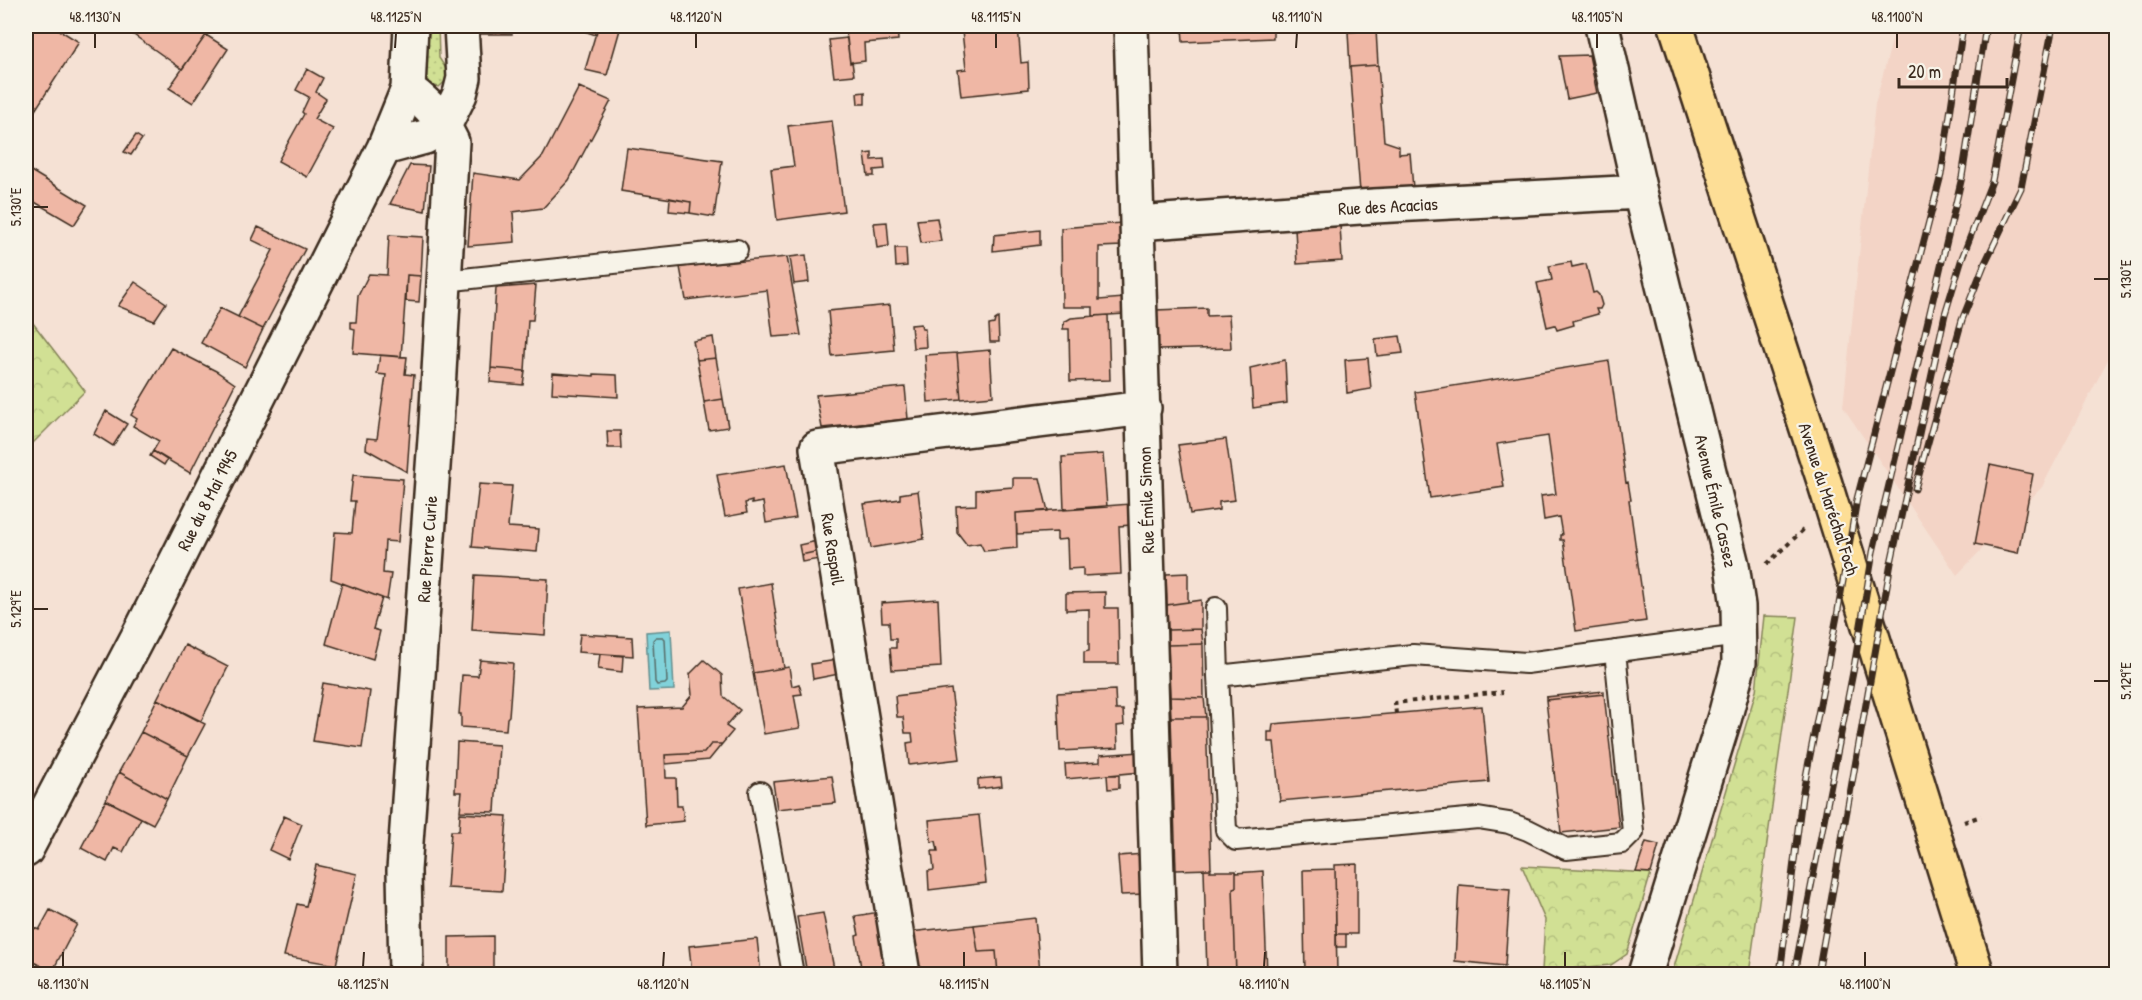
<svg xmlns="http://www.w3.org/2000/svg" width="2142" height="1000" font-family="'Patrick Hand',sans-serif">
	<defs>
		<pattern id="grass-dots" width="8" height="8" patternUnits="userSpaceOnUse" patternTransform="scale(1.5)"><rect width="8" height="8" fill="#d1e094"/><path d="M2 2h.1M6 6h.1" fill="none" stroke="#b4c07f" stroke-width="1.8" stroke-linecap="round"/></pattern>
		<pattern id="forest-crowns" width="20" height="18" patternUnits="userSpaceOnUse" patternTransform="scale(1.5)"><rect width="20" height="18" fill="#d1e094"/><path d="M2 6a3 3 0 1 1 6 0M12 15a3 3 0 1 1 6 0" fill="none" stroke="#b4c07f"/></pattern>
	</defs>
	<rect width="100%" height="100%" fill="#f5e1d4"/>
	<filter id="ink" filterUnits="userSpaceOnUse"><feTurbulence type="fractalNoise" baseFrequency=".0167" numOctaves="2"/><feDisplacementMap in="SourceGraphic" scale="12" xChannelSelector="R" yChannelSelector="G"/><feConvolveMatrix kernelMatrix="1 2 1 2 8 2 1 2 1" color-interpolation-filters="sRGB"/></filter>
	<g filter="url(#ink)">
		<path fill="#f3d4c6" d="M1896 26H2116V344L2042 487 1957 575 1843 407 1875 104Z"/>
		<path fill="url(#grass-dots)" stroke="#868559" stroke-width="1.5" d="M420 26H438L439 58 451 76 439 87 423 83Z"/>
		<path fill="url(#forest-crowns)" stroke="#868559" stroke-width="1.5" d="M26 314 85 391 26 450Z
			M1764 616 1798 617 1749 974H1672L1756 691Z
			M1522 866 1651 873 1627 954 1611 965 1542 971 1545 920Z"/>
		<path fill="#81d2da" stroke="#658f8f" stroke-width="1.5" d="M671 630 674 690 649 691 646 632Z"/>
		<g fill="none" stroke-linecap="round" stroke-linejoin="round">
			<path stroke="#576d69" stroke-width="1.5" d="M656 637H663L665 639 667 682 665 684 657 685 655 682 653 640Z"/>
		</g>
		<path fill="#efb7a5" stroke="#3b2a1e" stroke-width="1.5" d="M26 26H53L79 42 34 112 26 106Z
			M125 26H202L209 31 182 69 124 28Z
			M480 26H511L512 34H480Z
			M585 26H598L596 35 584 31Z
			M598 26H621L607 75 585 70Z
			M845 26H897L898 40 864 43 865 61 850 63Z
			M910 26H946L911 32Z
			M1018 26 1021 63 1028 62 1029 89 961 96 958 70 966 69 962 31Z
			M1182 26H1273V38L1183 42Z
			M1477 26H1536L1537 29 1509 34 1508 26 1479 32Z
			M1376 30 1378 65 1350 67 1348 32Z
			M206 35 228 49 193 103 169 88Z
			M847 38 850 63 852 62 854 75 834 77 829 40Z
			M1589 55 1597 93 1567 99 1559 56Z
			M1378 65 1384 141 1399 146V154L1410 153 1413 188 1360 192 1350 67Z
			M307 69 323 78 316 92 326 99 314 119 333 129 307 177 278 161 304 114 302 112 309 97 296 90Z
			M579 87 611 101 569 180 543 208 513 212 515 242 468 246 473 173 520 180 543 156Z
			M865 92V104H858L857 93Z
			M832 121 844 211 777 220 771 169 794 166 788 126Z
			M136 135 142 139 131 155 124 152Z
			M627 148 722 161 714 217 690 213 691 202 621 191Z
			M872 153V160L884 159 885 169 874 170V176H868L865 154Z
			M410 165 429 166 425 211 390 204Z
			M26 168 87 205 74 225 26 197Z
			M670 198 691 202 690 213 669 211Z
			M937 218 941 241 921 243 917 220Z
			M887 222 889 246 877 248 874 223Z
			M1121 223 1122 246 1099 247V300L1124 298V314L1093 316V307H1062L1061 228Z
			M1340 225 1342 261 1297 264 1295 229Z
			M258 227 305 249 263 329 238 317 273 250 252 240Z
			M1040 230V245L993 251 994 235Z
			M389 235 423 237 421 276 407 275 401 357 353 353 355 329 351 328V322H356L358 296 369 274 387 275Z
			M895 248H906L907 266 896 267Z
			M806 255 809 282 794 284 790 257Z
			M787 257 801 335 773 337 767 290 686 300 680 267Z
			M1571 262 1572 267 1586 264 1593 293 1596 292 1599 295 1602 305 1600 309H1596L1598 314 1573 321 1574 325 1557 330 1555 325 1547 327 1537 283 1552 280 1549 266Z
			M407 275 421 276 419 302 406 301Z
			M135 282 166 303 154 321 118 306Z
			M536 285 533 320H528L525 371 491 368 496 288Z
			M890 305 894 350 832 356 828 311Z
			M220 308 263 329 245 367 201 343Z
			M1207 308V316L1229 315 1231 348 1158 350 1156 310Z
			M1108 315 1110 380 1070 381 1069 329H1063L1064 322 1071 318Z
			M998 318 999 342H990L989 325 994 324 995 320Z
			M921 324 922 329H925L926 347 913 348 911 325Z
			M1400 336 1403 353 1377 356 1375 339Z
			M713 337 716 358 697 360 693 341Z
			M171 348 216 371 235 384 190 473 153 451 159 441 133 426 137 419 131 415Z
			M990 350 993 396 961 399 957 353Z
			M957 353 961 399 928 402 925 355Z
			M380 355 407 357 405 374 414 375 407 472 366 449 367 438 377 439 386 375 377 374Z
			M716 358 723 399 704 402 697 360Z
			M1368 358 1371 389 1347 393 1345 360Z
			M1285 360 1287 403 1253 408 1250 368Z
			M1609 361 1626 483 1628 482 1631 500H1629L1646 621 1576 631 1563 540H1560V535H1562L1559 517 1544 520 1541 496 1556 494 1548 436 1497 444 1504 487 1430 498 1415 392Z
			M491 368 525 371 523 385 490 382Z
			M553 373 594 376V374L617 375 618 397 552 393Z
			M905 387 908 419 822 428 816 395Z
			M723 399 728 427 709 430 704 402Z
			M106 411 127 424 113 446 94 434Z
			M607 431H620L621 448H608Z
			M1226 439 1235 500 1219 502V510L1190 514 1178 445Z
			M153 451 167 460 164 465 150 456Z
			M1103 454 1107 507 1064 510 1062 457Z
			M786 464 796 518 766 523 763 502 752 504V501L745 503 747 513 725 517 717 475Z
			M1990 465 2033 474 2018 553 1975 544Z
			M353 475 403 479 398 542 385 541 383 573 391 574 387 600 331 579 335 532 352 533 355 501H350Z
			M1013 478H1040L1048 511 1016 513 1017 548 984 551 980 543 967 545 957 532 956 506 976 505V490L1013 487Z
			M479 484 512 486 508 527 539 529 537 552 472 547Z
			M918 491 924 539 871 548 864 504 900 499V494Z
			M1130 504 1131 525 1119 526 1121 574 1083 576V568L1068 569 1067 539 1057 540V532L1017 534 1016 513Z
			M817 541 819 551 801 555 799 545Z
			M819 551 820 559 802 562 801 555Z
			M1188 573V602L1167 605 1166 574Z
			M475 575 548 579 545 635 472 630Z
			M342 583 382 598 373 629 380 631 373 659 326 644Z
			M771 583 784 668 753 673 738 589Z
			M1105 592V608H1118L1119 664H1084V652L1089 651V609L1066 610V593Z
			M938 599 941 667 892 670 890 648H896V639H890L889 622H882L881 603Z
			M1201 600V629L1168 630 1167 605Z
			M1201 629 1203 644 1168 645V630Z
			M580 634 632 637 633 656 578 652Z
			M1203 644 1204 698 1170 697 1168 645Z
			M185 645 228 667 201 721 157 699Z
			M600 654 623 656 622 672 598 669Z
			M480 660 513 663 509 716 507 718 506 730 461 727V714H459L462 675 478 676Z
			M704 660 722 675 723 696 740 710 726 726 733 731 722 744H711L704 753 665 755 666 778H676L677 806H682L684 821 646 825 638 709 682 707 692 695 690 674Z
			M837 660 839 674 813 679 811 664Z
			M789 667 792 686 799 684 802 694 794 695 800 728 764 734 753 673Z
			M323 683 370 691 362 748 313 741Z
			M951 689 960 759 909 765 907 743 913 742 912 733H905L903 717H897L895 696Z
			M1115 690 1116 710H1123L1124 725 1117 726 1118 748 1060 751 1057 693Z
			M1604 691V694L1546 700V697Z
			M1604 694 1619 827 1561 833 1546 700Z
			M1170 697 1204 698 1206 717H1171Z
			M157 699 205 724 188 756 141 732Z
			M1482 706 1489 782 1280 801 1274 742H1268V732H1272L1273 724Z
			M1171 717H1206L1211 869 1176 870Z
			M141 732 188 756 167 799 119 772Z
			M457 742 499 745 495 812 460 811 462 792H455Z
			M711 744H722L709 760 666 764 665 755 704 753Z
			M1140 752 1141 772 1066 779 1065 764 1100 762V755Z
			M119 772 167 799 153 824 106 800Z
			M1107 775H1119V788L1108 789Z
			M832 776 836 803 777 809 773 782Z
			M1001 777 1002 786 978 789V779Z
			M106 800 141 818 123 852 114 848 107 862 81 848Z
			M460 813 507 816 502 891 447 888 451 831H459Z
			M979 815 986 883 929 890 928 871 934 870 932 851H938L936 841 931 842 929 820Z
			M284 816 302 824 288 859 269 850Z
			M1646 842 1659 845 1651 873 1636 872Z
			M1144 854 1145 894 1121 895 1118 856Z
			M1357 864V934H1336L1335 865Z
			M316 865 357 874 336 965 284 956 297 904 306 906Z
			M1204 869H1211L1210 871H1236V887L1233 888 1236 974H1207Z
			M1335 869 1337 974H1305L1303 870Z
			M1263 871 1267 974H1236L1233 888 1236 887V873Z
			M1459 885 1510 889 1505 966 1455 961Z
			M50 910 77 924 52 972 26 958V931L29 933 32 927 39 930Z
			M879 912 890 974H862L856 936 859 935 855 916Z
			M823 913 835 974H807L797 917Z
			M1035 918 1040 972 998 974 996 951 978 952 974 925Z
			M974 925 978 952 996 951 998 974H918L910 932Z
			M1336 934H1346V947H1336Z
			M493 936V974H449V937Z
			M757 939 761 974H692L689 946Z
			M1469 968 1470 974H1448V970Z"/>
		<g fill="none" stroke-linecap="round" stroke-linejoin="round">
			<defs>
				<path id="service" d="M444 281 737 250
					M1216 608 1218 676
					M1615 651 1633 832 1622 843 1566 849 1528 830 1509 823 1478 818 1236 840 1226 830 1218 676 1413 655 1526 663 1739 635
					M760 792 793 974"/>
				<path id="minor" d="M1131 26 1160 974
					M1602 26 1640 192 1732 565 1738 606 1739 663 1725 716 1645 974
					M384 148 425 137 444 126 460 94 464 78 461 26
					M1137 223 1374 206 1640 192
					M26 850 143 627 384 148 408 89 411 26
					M406 974 404 870 436 425 452 142C440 117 431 106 408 89
					M903 974 817 448 1144 408"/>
				<path id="primary" d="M1676 26 1825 484 1977 974"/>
			</defs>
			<use href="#service" stroke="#3b2a1e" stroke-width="24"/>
			<use href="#minor" stroke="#3b2a1e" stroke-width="38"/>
			<use href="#primary" stroke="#3b2a1e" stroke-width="38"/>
			<path stroke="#3b2a1e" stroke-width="4" stroke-dasharray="4.5 4.5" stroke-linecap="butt" d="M1767 564 1803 530
				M1396 714 1395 703 1503 692
				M1964 822 1981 816"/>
			<use href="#service" stroke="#f7f3e8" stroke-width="20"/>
			<use href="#minor" stroke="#f7f3e8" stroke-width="33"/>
			<use href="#primary" stroke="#fdde96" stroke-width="33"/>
			<defs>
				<path id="rail" d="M1915 489 1962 320 1984 265 2021 188 2053 26
					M1780 974 1802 797 1837 616 1857 499 1941 175 1963 26
					M1794 974 1854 667 1873 552 1962 177 1986 26
					M1818 974 1891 563 1945 314 1962 258 1992 181 2021 26"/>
			</defs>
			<use href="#rail" stroke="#3b2a1e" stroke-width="7"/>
			<use href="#rail" stroke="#f7f3e8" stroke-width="4.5" stroke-dasharray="14" stroke-linecap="butt"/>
		</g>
	</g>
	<path fill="none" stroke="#3b2a1e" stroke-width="2" d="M95 48V33M395 48 396 33M696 48V33M996 48V33M1296 48 1297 33M1597 48V33M1897 48V33M33 207H48M2094 279H2109M33 609H48M2094 681H2109M63 967V952M363 967 364 952M663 967 664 952M964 967V952M1264 967 1265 952M1565 967V952M1865 967V952"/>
	<g text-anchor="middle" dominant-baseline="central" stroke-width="4.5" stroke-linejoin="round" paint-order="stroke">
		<g font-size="18" fill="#3b2a1e" stroke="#f7f3e8">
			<text transform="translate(1388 206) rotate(-3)">Rue des Acacias</text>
			<text transform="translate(1829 499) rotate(72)">Avenue du Maréchal Foch</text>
			<text transform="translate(207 500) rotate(-63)">Rue du 8 Mai 1945</text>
			<text transform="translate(1146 500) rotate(-92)">Rue Émile Simon</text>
			<text transform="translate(1716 501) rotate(77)">Avenue Émile Cassez</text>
			<text transform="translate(427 549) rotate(-86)">Rue Pierre Curie</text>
			<text transform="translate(833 549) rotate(81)">Rue Raspail</text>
		</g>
	</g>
	<rect width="2142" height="1000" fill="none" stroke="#f7f3e8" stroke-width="66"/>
	<path d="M1899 78v9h108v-9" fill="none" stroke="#3b2a1e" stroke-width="3"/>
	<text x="1908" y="78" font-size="18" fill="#3b2a1e" stroke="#f7f3e8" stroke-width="4.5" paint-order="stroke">20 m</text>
	<rect x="33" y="33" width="2076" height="934" fill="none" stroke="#3b2a1e" stroke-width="2"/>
	<g font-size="15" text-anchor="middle" fill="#3b2a1e">
		<text x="95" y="22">48.1130°N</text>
		<text x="396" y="22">48.1125°N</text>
		<text x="696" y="22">48.1120°N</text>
		<text x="996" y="22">48.1115°N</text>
		<text x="1297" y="22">48.1110°N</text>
		<text x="1597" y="22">48.1105°N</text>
		<text x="1897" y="22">48.1100°N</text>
		<text transform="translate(16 207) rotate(-90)" y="5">5.130°E</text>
		<text transform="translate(2126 279) rotate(-90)" y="5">5.130°E</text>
		<text transform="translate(16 609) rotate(-90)" y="5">5.129°E</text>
		<text transform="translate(2126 681) rotate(-90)" y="5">5.129°E</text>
		<text x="63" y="989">48.1130°N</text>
		<text x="363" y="989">48.1125°N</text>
		<text x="663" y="989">48.1120°N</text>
		<text x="964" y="989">48.1115°N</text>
		<text x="1264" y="989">48.1110°N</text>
		<text x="1565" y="989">48.1105°N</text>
		<text x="1865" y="989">48.1100°N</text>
	</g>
</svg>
